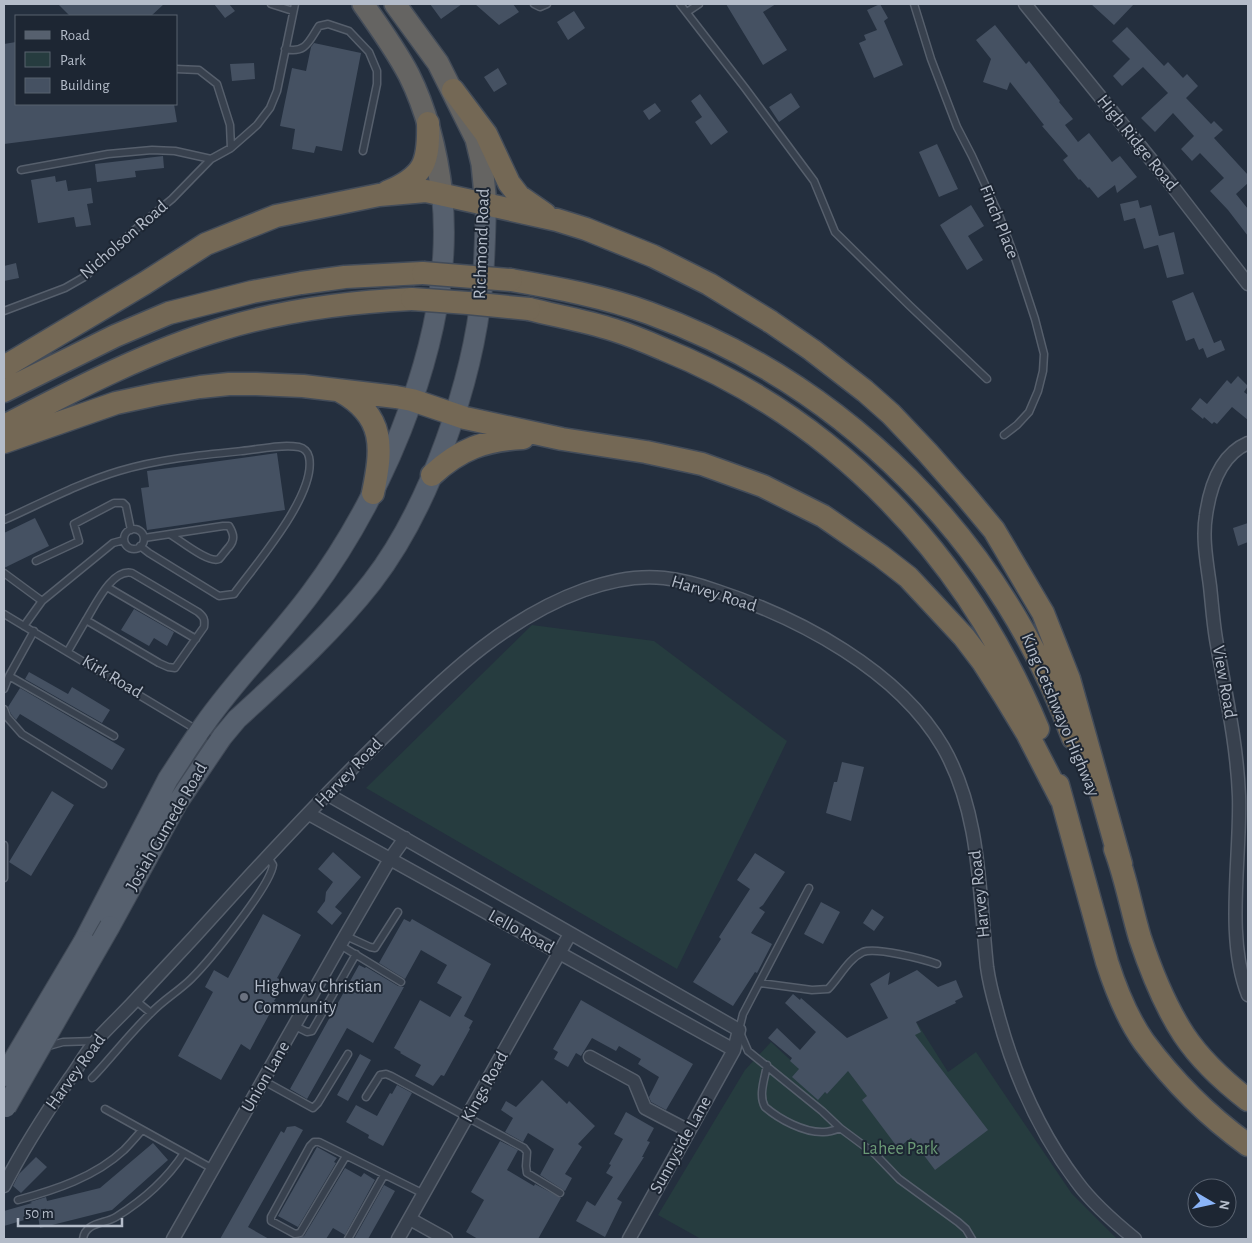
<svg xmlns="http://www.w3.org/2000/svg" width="1252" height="1243" font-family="'Alegreya Sans',sans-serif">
	<rect width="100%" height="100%" fill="#242f3e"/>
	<path fill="#263c3f" d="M532 625 654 641 787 741 677 969 366 788Z
		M917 1023 948 1072 976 1052 1072 1194 1117 1239H701L658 1215 745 1070 771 1042 827 1094 863 1051Z"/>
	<path fill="#455162" d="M58 4H164L151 16H70Z
		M214 4H229L235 11 225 18Z
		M430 4H462L441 19Z
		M475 4H513L519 12 499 25Z
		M726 4H776L763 12 787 50 763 65Z
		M880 4 888 18 884 21 903 65 874 78 859 43 866 40 864 35 877 30 867 10Z
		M1091 4H1134L1114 25Z
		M574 11 585 28 568 40 557 22Z
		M995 25 1026 64 1029 61 1060 101 1059 102 1073 119 1065 125 1078 142 1089 133 1112 162 1120 156 1137 177 1117 193 1115 185 1098 198 1089 187 1088 188 1080 179 1079 180 1063 160 1068 156 1042 126 1044 125 1010 82 1007 90 983 82 991 59 976 40Z
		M1127 27 1164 66 1168 62 1183 78 1187 74 1198 86 1186 98 1211 124 1214 121 1223 130 1214 138 1248 175V183L1236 194 1248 209V236L1228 210 1210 191 1224 178 1200 153 1192 161 1181 149 1194 136 1173 113 1155 132 1141 118 1168 93 1143 67 1122 86 1113 76 1130 59 1112 41Z
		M16 42V104H174L177 122 4 144V44Z
		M314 43 361 53 342 151 316 146 314 153 292 149 295 129 280 126 292 68 306 71 311 47Z
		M254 63 255 79 232 81 230 64Z
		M498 68 507 84 494 92 484 77Z
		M791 93 800 107 779 122 769 107Z
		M700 94 728 132 711 145 695 122 702 117 691 101Z
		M655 103 661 111 649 120 643 111Z
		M937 144 958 189 939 197 919 152Z
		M163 156 164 168 135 171 136 177 97 182 95 164Z
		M55 176 56 182 66 180 68 191 91 188 93 203 87 204 91 225 76 227 74 217 38 223 31 180Z
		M1138 200 1140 208 1151 205 1159 236 1174 232 1184 274 1167 278 1158 245 1144 249 1135 218 1124 221 1120 204Z
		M971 205 984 226 968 236 983 260 967 270 940 225Z
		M16 263 19 278 4 281V266Z
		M1193 292 1214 343 1221 340 1225 350 1207 358 1203 348 1199 350 1194 338 1186 341 1172 301Z
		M1238 376 1248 386 1244 392 1248 395V420L1232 407 1217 424 1214 422 1212 424 1204 417 1203 419 1191 409 1200 398 1207 404 1227 380 1231 384Z
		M277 453 285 510 147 530 141 488 149 487 147 471Z
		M35 518 49 546 4 568V533Z
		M1248 523V542L1238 546 1233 528Z
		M134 609 174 632 167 646 154 638 149 646 121 630Z
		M29 672 68 694 72 687 110 710 102 723 25 679Z
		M20 688 125 749 112 770 20 714 16 720 11 714 8 707Z
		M842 762 864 767 851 821 826 813 834 782H837Z
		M52 791 74 805 31 876 9 862Z
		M333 852 361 877 335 907 342 913 332 925 317 912 325 901 326 892 333 882 318 869Z
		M755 853 785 872 763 905 759 908 765 912 751 933 772 944 757 973 755 972 733 1006 693 982 721 939 719 937 750 889 737 880Z
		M821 902 840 912 823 944 804 934Z
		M872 909 884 917 874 931 863 923Z
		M263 914 301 935 277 978 285 982 274 1001 276 1002 250 1050 241 1044 221 1080 178 1056 213 992 205 987 214 970 228 978Z
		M404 919 410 922 412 919 491 964 464 1016 473 1021 469 1028 470 1029 444 1076 441 1075 433 1086 415 1076 421 1065 400 1053 401 1052 394 1048 420 1000 450 1017 462 997 437 983 447 965 421 950 405 979 379 963Z
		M359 965 365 968 366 967 398 986 404 987 373 1043 347 1028 307 1099 290 1089Z
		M917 970 938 987 956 980 963 997 955 1001 956 1003 916 1022 921 1032 915 1035 988 1130 935 1170 911 1138 898 1148 862 1100 867 1096 848 1071 827 1094 825 1092 818 1100 792 1077 799 1069 790 1061 792 1058 768 1038 777 1028 800 1050 816 1032 785 1003 793 994 800 1000 801 998 847 1038 888 1018 870 984 890 972 888 985Z
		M581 1000 693 1064 666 1110 651 1102 649 1097 659 1077 638 1064 641 1059 619 1046 616 1051 592 1038 581 1056 576 1053 568 1067 554 1059 558 1052 553 1049Z
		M360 1054 371 1060 348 1101 337 1095Z
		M542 1080 567 1104 569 1101 595 1126 578 1144 582 1147 565 1174 572 1178 565 1191 540 1175 554 1149 528 1133 523 1142 505 1132 513 1118 501 1110 506 1101 516 1107Z
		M397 1085 412 1093 383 1146 368 1138 369 1135 346 1122 356 1105 377 1116 390 1093 392 1094Z
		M626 1112 654 1128 647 1141 650 1142 642 1157H644L617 1199 622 1202 605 1237 576 1221 587 1201 595 1206 613 1177 606 1173 611 1165 609 1164 623 1139 614 1134Z
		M295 1126 303 1130 248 1227 269 1239H220L281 1131 284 1133 287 1127Z
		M500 1141 518 1150 507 1170 534 1186 535 1184 561 1198 538 1239H478L466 1232 484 1200 471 1192Z
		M153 1143 168 1160 112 1210 40 1228 38 1216 4 1226V1211L32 1203 30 1202 46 1197 47 1201 100 1188Z
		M317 1147 337 1158 334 1162 336 1163 298 1227 278 1216Z
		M36 1157 47 1167 21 1193 13 1186 19 1174Z
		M345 1168 361 1177 364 1173 375 1180 345 1235 333 1228 326 1239H295L304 1236Z
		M384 1185 395 1191 368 1239H354Z"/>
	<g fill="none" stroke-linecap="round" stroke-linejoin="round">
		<defs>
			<path id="service" d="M271 4 293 11
				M534 4 540 7 547 4
				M680 4 745 88 814 181 835 232 910 306 987 379
				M914 4 931 59 957 127 972 156 999 215 1014 255 1035 319 1044 354 1043 371 1038 391 1029 412 1017 425 1004 435
				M687 12 699 4
				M285 49C306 54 309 41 319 26L328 24 349 31 369 52 377 71V84L363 151
				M176 69 199 70 217 84 230 125 231 148
				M21 170 108 154 152 150 175 151 211 159
				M4 311 65 288 86 276 132 232 172 199 211 159 231 148 257 125 270 108 277 91 295 4
				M4 520C42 503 79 483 119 471 159 459 201 455 242 451 261 449 281 444 299 447 304 448 308 452 309 457 317 494 256 564 234 594L219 596 149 553 140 546
				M124 539a10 10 0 1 1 20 0a10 10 0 1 1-20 0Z
				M144 538 223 526H229C234 534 235 540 229 547 226 550 222 556 219 559 209 564 180 540 171 535
				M36 561 79 541 74 524 114 503H123L126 506 131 530
				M4 573 42 601
				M107 587 196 639
				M4 614 217 742
				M24 626 42 601 113 543 124 540
				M68 651 86 620 159 663 168 667 175 668 204 627C205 619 204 617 198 612L132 573C112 568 95 606 86 620
				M9 676 114 736
				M4 689 9 676 34 631
				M4 709 7 717 22 734 103 784
				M4 845V878
				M809 888 743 1014 739 1030 748 1051 822 1111 840 1128 875 1154 899 1179 958 1222 966 1229 972 1239
				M346 936 370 947 375 948 398 912
				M340 945 401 982
				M760 983 812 990 828 989C839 978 848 959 863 952 876 947 923 959 937 964
				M135 1000 151 1013
				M295 1026 307 1032 312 1031 356 954
				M45 1047 63 1042 95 1041
				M767 1065C765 1078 758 1095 765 1107 779 1119 804 1133 824 1132 829 1132 835 1130 840 1128
				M92 1078C112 1057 130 1033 151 1013 163 1000 179 991 191 979 209 961 270 887 273 865L268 857
				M264 1081 313 1108 318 1103 348 1054
				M366 1097 380 1075 386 1074 391 1076 524 1148 527 1152 526 1166 527 1173 560 1193
				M105 1109 213 1169
				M346 1156 300 1233 295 1234 271 1221V1217L310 1146 314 1142H319L424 1194
				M18 1200C55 1190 95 1177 124 1150 130 1144 136 1137 142 1130
				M83 1239C85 1222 105 1224 116 1217 142 1201 167 1179 184 1153
				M348 1239 384 1175"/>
			<path id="minor" d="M1025 4 1170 183 1248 284
				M1248 443C1220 455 1210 487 1206 515 1202 538 1207 563 1210 586 1212 604 1213 621 1216 639 1225 691 1237 743 1239 796 1241 858 1225 937 1248 995
				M327 794 739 1030 734 1050 629 1239
				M309 814 734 1050
				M590 1057 634 1081 645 1108 689 1131
				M4 1186C23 1148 46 1113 70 1078 79 1066 86 1052 96 1041 110 1025 126 1011 140 995 175 958 210 920 244 882 293 829 343 776 395 726 451 671 509 617 584 590 609 581 638 575 664 578 683 580 700 585 717 591 799 618 898 670 943 747 981 813 979 894 987 967 989 982 993 997 997 1011 1013 1072 1039 1132 1077 1182 1093 1204 1114 1222 1135 1239
				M410 1219 446 1239
				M173 1239 340 945 390 859 405 838
				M398 1239 570 934"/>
			<path id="primary" d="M110 926 178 802 222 737 237 719C284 676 333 632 372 582 430 507 473 381 482 288 485 260 485 232 486 205
				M84 941 168 779C180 761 191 743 204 725 236 679 277 639 311 593 388 490 456 327 442 195"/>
			<path id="trunk" d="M363 4C378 25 397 52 409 75 428 113 437 153 442 195
				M395 4 438 63 476 139 482 164 486 205"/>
			<path id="motorway" d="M453 90 486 134 509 183 519 196 545 214
				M387 192C425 176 429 162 428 123
				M511 280C558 288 605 297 649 313 847 385 1000 541 1073 738
				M529 309C557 316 586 321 614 330 630 335 647 342 663 349 837 419 967 557 1038 729
				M4 367 145 283 206 244 276 216 379 195 426 191 557 220 586 229 653 256 709 284 771 322 812 350 865 391 891 414 927 452 964 494 994 530 1043 613 1069 679 1121 864
				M4 391 115 336 169 313 252 292 301 283 345 277 423 273
				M340 391C386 416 382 449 373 493
				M4 426C74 390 146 352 222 329 284 310 348 302 412 299
				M4 442 116 403 158 394 200 387 229 384H256L303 386 396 397 412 400 465 418 562 439 646 452 702 464 763 486 823 516 881 556 908 577 964 637 983 662 1004 695 1027 733 1061 799
				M432 475C460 449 485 440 523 438
				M1058 785 1107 962C1116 990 1127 1018 1144 1042 1173 1081 1209 1117 1248 1145
				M1115 849C1126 878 1131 908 1140 938 1151 971 1165 1006 1184 1035 1200 1059 1226 1083 1248 1100"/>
		</defs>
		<use href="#service" stroke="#565f6c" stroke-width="9"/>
		<use href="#minor" stroke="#565f6c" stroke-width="15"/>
		<use href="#primary" stroke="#414a57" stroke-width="22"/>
		<use href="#trunk" stroke="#434c59" stroke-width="24"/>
		<use href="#motorway" stroke="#434c59" stroke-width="25"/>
		<use href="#service" stroke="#38414e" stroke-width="6"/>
		<use href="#minor" stroke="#38414e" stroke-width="12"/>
		<use href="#primary" stroke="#56606e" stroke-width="20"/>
		<use href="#trunk" stroke="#656462" stroke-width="21"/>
		<use href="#motorway" stroke="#746855" stroke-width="22"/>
		<defs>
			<path id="primary-bridge" d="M4 1076 84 941
				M6 1107 110 926"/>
			<path id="motorway-bridge" d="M423 273 511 280
				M412 299 468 303 529 309"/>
		</defs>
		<use href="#primary-bridge" stroke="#414a57" stroke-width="22" stroke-linecap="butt"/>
		<use href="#motorway-bridge" stroke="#434c59" stroke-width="25" stroke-linecap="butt"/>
		<use href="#primary-bridge" stroke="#56606e" stroke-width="20"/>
		<use href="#motorway-bridge" stroke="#746855" stroke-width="22"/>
	</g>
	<circle fill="#6b7280" stroke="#1d2633" stroke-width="2" cx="244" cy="997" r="5"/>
	<g text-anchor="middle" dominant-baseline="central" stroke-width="4" stroke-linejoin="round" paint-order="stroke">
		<g font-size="18" fill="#b4bcc9" stroke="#1d2633">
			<text transform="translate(1137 143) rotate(51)">High Ridge Road</text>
			<text transform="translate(999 222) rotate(68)">Finch Place</text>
			<text transform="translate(124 240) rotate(-41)">Nicholson Road</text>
			<text transform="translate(482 244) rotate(-88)">Richmond Road</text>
			<text transform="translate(714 594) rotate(17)">Harvey Road</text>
			<text transform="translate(112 677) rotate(31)">Kirk Road</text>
			<text transform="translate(1224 682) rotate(80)">View Road</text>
			<text transform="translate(1060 715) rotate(67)">King Cetshwayo Highway</text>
			<text transform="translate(349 773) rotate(-46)">Harvey Road</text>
			<text transform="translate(167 827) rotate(-60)">Josiah Gumede Road</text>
			<text transform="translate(980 894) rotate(-96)">Harvey Road</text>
			<text transform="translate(521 932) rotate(29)">Lello Road</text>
			<text transform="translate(76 1072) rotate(-54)">Harvey Road</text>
			<text transform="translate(266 1077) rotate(-60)">Union Lane</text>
			<text transform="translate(485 1087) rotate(-61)">Kings Road</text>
			<text transform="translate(681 1145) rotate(-61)">Sunnyside Lane</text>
		</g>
		<g font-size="18" fill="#b4bcc9" stroke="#1d2633" text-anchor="start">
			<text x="254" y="987">Highway Christian<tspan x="254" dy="21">Community</tspan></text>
		</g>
		<g font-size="18" fill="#6b9a76" stroke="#1d2633">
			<text x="900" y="1149">Lahee Park</text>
		</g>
	</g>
	<rect width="1252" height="1243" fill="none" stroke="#b4bcc9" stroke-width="10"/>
	<rect x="15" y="15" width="162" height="90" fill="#1d2633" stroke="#59626f"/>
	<rect x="25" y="31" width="25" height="8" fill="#56606e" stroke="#59626f"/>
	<text x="60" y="40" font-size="15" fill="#b4bcc9">Road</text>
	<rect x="25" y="52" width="25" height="15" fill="#263c3f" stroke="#59626f"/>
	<text x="60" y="65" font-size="15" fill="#b4bcc9">Park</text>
	<rect x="25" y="78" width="25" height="15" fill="#455162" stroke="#59626f"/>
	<text x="60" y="90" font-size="15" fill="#b4bcc9">Building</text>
	<g transform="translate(1212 1203) rotate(99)"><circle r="24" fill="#1d2633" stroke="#59626f"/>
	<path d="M0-4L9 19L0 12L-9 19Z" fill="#8ab4f8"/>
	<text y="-8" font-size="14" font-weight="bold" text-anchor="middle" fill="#b4bcc9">N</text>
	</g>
	<path d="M18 1218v8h104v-8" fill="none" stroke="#b4bcc9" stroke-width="2.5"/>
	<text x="25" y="1218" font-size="15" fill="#b4bcc9" stroke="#1d2633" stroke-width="4" paint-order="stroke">50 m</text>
</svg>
